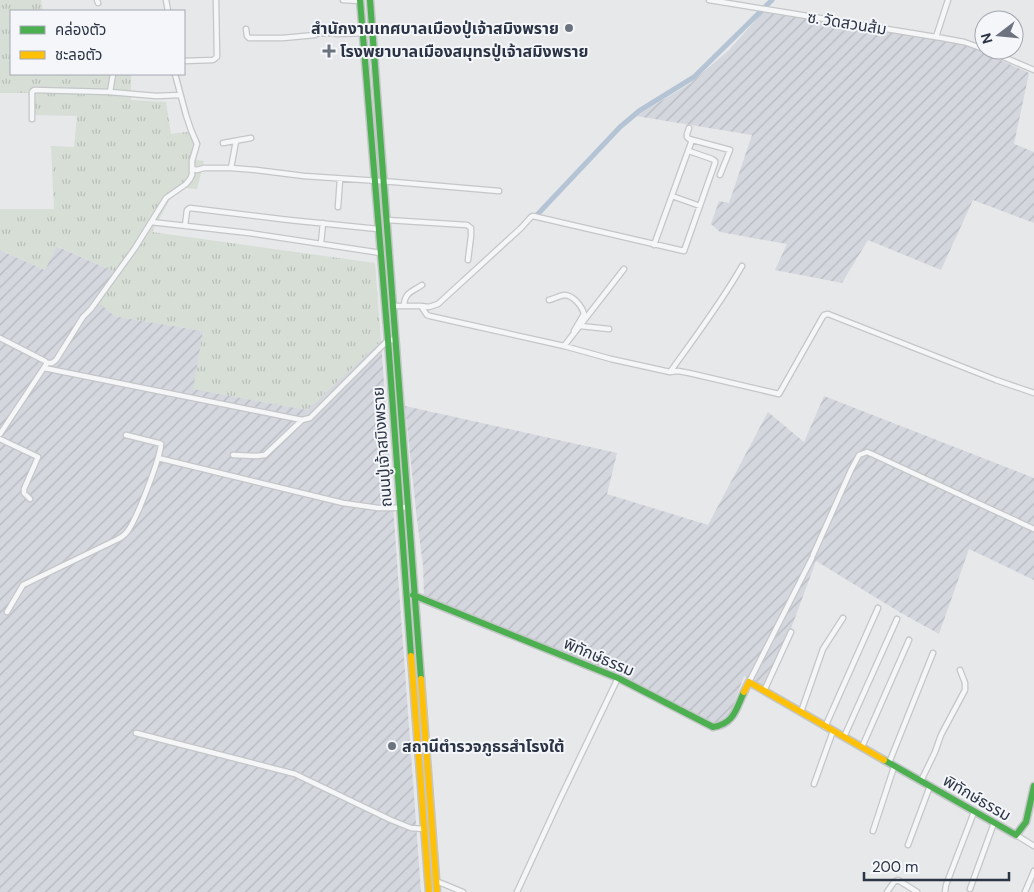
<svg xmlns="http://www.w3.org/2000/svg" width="1034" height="892" font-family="'DM Sans','Noto Sans Thai',sans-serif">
	<defs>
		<pattern id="industrial-furrows" width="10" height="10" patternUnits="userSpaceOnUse" patternTransform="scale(1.25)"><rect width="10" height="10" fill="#d4d7dd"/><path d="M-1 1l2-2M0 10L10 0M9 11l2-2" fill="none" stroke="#b6b9bf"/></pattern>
		<pattern id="grass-tufts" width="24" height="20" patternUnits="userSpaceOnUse" patternTransform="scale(1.25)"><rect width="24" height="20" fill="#d6ded6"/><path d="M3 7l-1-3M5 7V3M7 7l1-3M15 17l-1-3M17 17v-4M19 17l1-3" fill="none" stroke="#b8bfb9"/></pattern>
	</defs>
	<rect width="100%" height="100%" fill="#e6e8ea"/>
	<path fill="url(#industrial-furrows)" d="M763 12 956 41 981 51 1029 73 1014 144 1034 152V223L973 200 941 270 868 240 842 283 775 270 787 244 720 232 711 224 719 201 729 203 752 135 636 116 691 83 729 50Z
		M56 246 113 271 114 316 203 331 194 389 307 410 381 341 421 892H0V250L45 270Z
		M824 396 1034 478V580L969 549 939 634 901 613 816 561 768 691 744 676 729 717 719 722 709 723 624 676 424 597 423 565 417 520 405 406 617 453 607 494 708 525 768 412 804 442Z"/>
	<path fill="url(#grass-tufts)" d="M0 0H41L43 11H11V74H131V100L166 102 171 134 194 131 195 145 192 159 204 161 197 189 183 188 173 194 152 232 375 263 381 341 307 410 193 389 203 331 114 316 98 302 113 271 57 246 45 270 0 250V209H54L51 146 74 147 77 116 36 115 28 93H0Z"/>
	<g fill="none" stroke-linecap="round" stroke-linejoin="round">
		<path stroke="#b4c4d5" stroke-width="1" d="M178 74 189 117
			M193 130 200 144 198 146
			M194 168 195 157
			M173 190 180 185
			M84 313 91 305"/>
		<path stroke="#b4c4d5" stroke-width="5" d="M535 217 620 127 639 111 694 77 772 0"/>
		<path stroke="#c1c4c9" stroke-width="4.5" stroke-dasharray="4.5 2" stroke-linecap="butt" d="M315 35 336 34"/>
		<defs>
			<path id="street" d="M97 0 98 3
				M166 0 168 11
				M343 0 360 1
				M709 0 942 38 964 42 984 49
				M246 29 247 36 249 38H283L315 35
				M336 34 373 33
				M936 37 948 0
				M987 50 1034 70
				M184 61 213 60 217 57 216 0
				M113 74 110 92 156 96 180 95
				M32 119V92L34 90 110 92
				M689 128 687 134V137L689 139 730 150 720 175
				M236 141 231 168 256 170 304 176 394 182 499 191
				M223 143 251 138
				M192 169 197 170 204 168H231
				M672 196 700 206
				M338 207 340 179
				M387 220 467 225 471 228V236L468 260
				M151 222 249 233 381 253
				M185 226 187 210 190 208 289 220 378 229
				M321 243 323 223
				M654 245 692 140
				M549 300C553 299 559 296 564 295 573 295 582 306 584 314L574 331
				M404 305C405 292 412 292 422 285
				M393 306H421L427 315 430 316 564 346 611 359 670 372 678 371 689 373 779 394 822 318 824 315 828 314 996 380 1034 393
				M421 306 429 307 438 304 521 228 531 217 533 216 684 251 715 163V161L712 159 689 151
				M580 326 609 329
				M0 338 45 361 47 363 0 434
				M564 346 624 269
				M378 350 388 340H396
				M47 363H52L56 360 83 317 91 309 135 248 166 198 186 184 190 179 192 175V161L197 144 191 130 186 115 175 74
				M44 368 302 420 310 418 376 352
				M670 372C695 337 721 303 742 266
				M0 439 38 457 24 489V493L30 499
				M233 455 257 456 265 455 302 420
				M158 458 343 503 378 508H393L409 507
				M813 555 851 470 859 455 867 452 874 455 1034 529
				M7 612 23 585 114 541C119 539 123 537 127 532 136 521 160 459 161 444L158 443 126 435
				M749 682 812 558
				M764 691 791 632
				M801 712 823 649 843 618
				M825 727 878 608
				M136 733 295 774 391 820 411 828 424 829
				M844 737 897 619
				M862 747 909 640
				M889 763 933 653
				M921 781 935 752 941 735 965 690V683L960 670
				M814 784 833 731
				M873 831 894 767
				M1016 835 1034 846
				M908 845 930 786
				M436 881 463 892
				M970 889 994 823
				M517 892 558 803 618 678
				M887 892 894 882 898 880 917 892
				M945 892 946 885 974 812
				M1025 892 1034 871"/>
			<path id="fast" d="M360 0 388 340 411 656
				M370 0 421 679
				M413 595 618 678 713 727C734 724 736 709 744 692
				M884 760 1016 835 1026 822 1034 786"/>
			<path id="slow" d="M411 656 429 892
				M421 679 437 892
				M744 692 749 682 884 760"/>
		</defs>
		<use href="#street" stroke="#c4c6c8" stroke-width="7"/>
		<use href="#fast" stroke="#c4c6c8" stroke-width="9"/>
		<use href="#slow" stroke="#c4c6c8" stroke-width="9"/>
		<use href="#street" stroke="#f5f6f7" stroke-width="4.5"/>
		<use href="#fast" stroke="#4caf50" stroke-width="6"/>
		<use href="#slow" stroke="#ffc107" stroke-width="6"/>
	</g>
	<g fill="#6c737f" stroke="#f4f6f9" stroke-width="2">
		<circle cx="569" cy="28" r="5"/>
		<path d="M326.5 43.5h5v5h5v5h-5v5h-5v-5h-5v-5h5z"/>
		<circle cx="392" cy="746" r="5"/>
	</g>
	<g text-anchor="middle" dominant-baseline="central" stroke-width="4" stroke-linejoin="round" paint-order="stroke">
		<g font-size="16" fill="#2b3445" stroke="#f4f6f9">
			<text transform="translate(847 23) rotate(9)">ซ. วัดสวนส้ม</text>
			<text transform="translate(382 447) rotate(-94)">ถนนปู่เจ้าสมิงพราย</text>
			<text transform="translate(599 657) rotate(23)">พิทักษ์ธรรม</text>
			<text transform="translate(977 798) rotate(30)">พิทักษ์ธรรม</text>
		</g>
		<g font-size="16" font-weight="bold" fill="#2b3445" stroke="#f4f6f9" text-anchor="start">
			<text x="559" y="28" text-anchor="end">สำนักงานเทศบาลเมืองปู่เจ้าสมิงพราย</text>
			<text x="340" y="51">โรงพยาบาลเมืองสมุทรปู่เจ้าสมิงพราย</text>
			<text x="402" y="746">สถานีตำรวจภูธรสำโรงใต้</text>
		</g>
	</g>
	<rect x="10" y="10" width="175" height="65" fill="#f4f6f9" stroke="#a4a8b1"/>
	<rect x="20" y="26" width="25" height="8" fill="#4caf50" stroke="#a4a8b1"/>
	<text x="55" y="35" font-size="15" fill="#2b3445">คล่องตัว</text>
	<rect x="20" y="51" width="25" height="8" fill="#ffc107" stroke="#a4a8b1"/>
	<text x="55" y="60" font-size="15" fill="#2b3445">ชะลอตัว</text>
	<g transform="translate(999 35) rotate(254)"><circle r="24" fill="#f4f6f9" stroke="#a4a8b1"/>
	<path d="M0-4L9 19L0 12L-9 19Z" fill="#6c737f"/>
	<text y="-8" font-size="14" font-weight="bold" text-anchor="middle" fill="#2b3445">N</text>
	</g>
	<path d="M864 872v8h145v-8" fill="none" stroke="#2b3445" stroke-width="2.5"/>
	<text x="872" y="872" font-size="15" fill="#2b3445" stroke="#f4f6f9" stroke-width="4" paint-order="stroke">200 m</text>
</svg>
